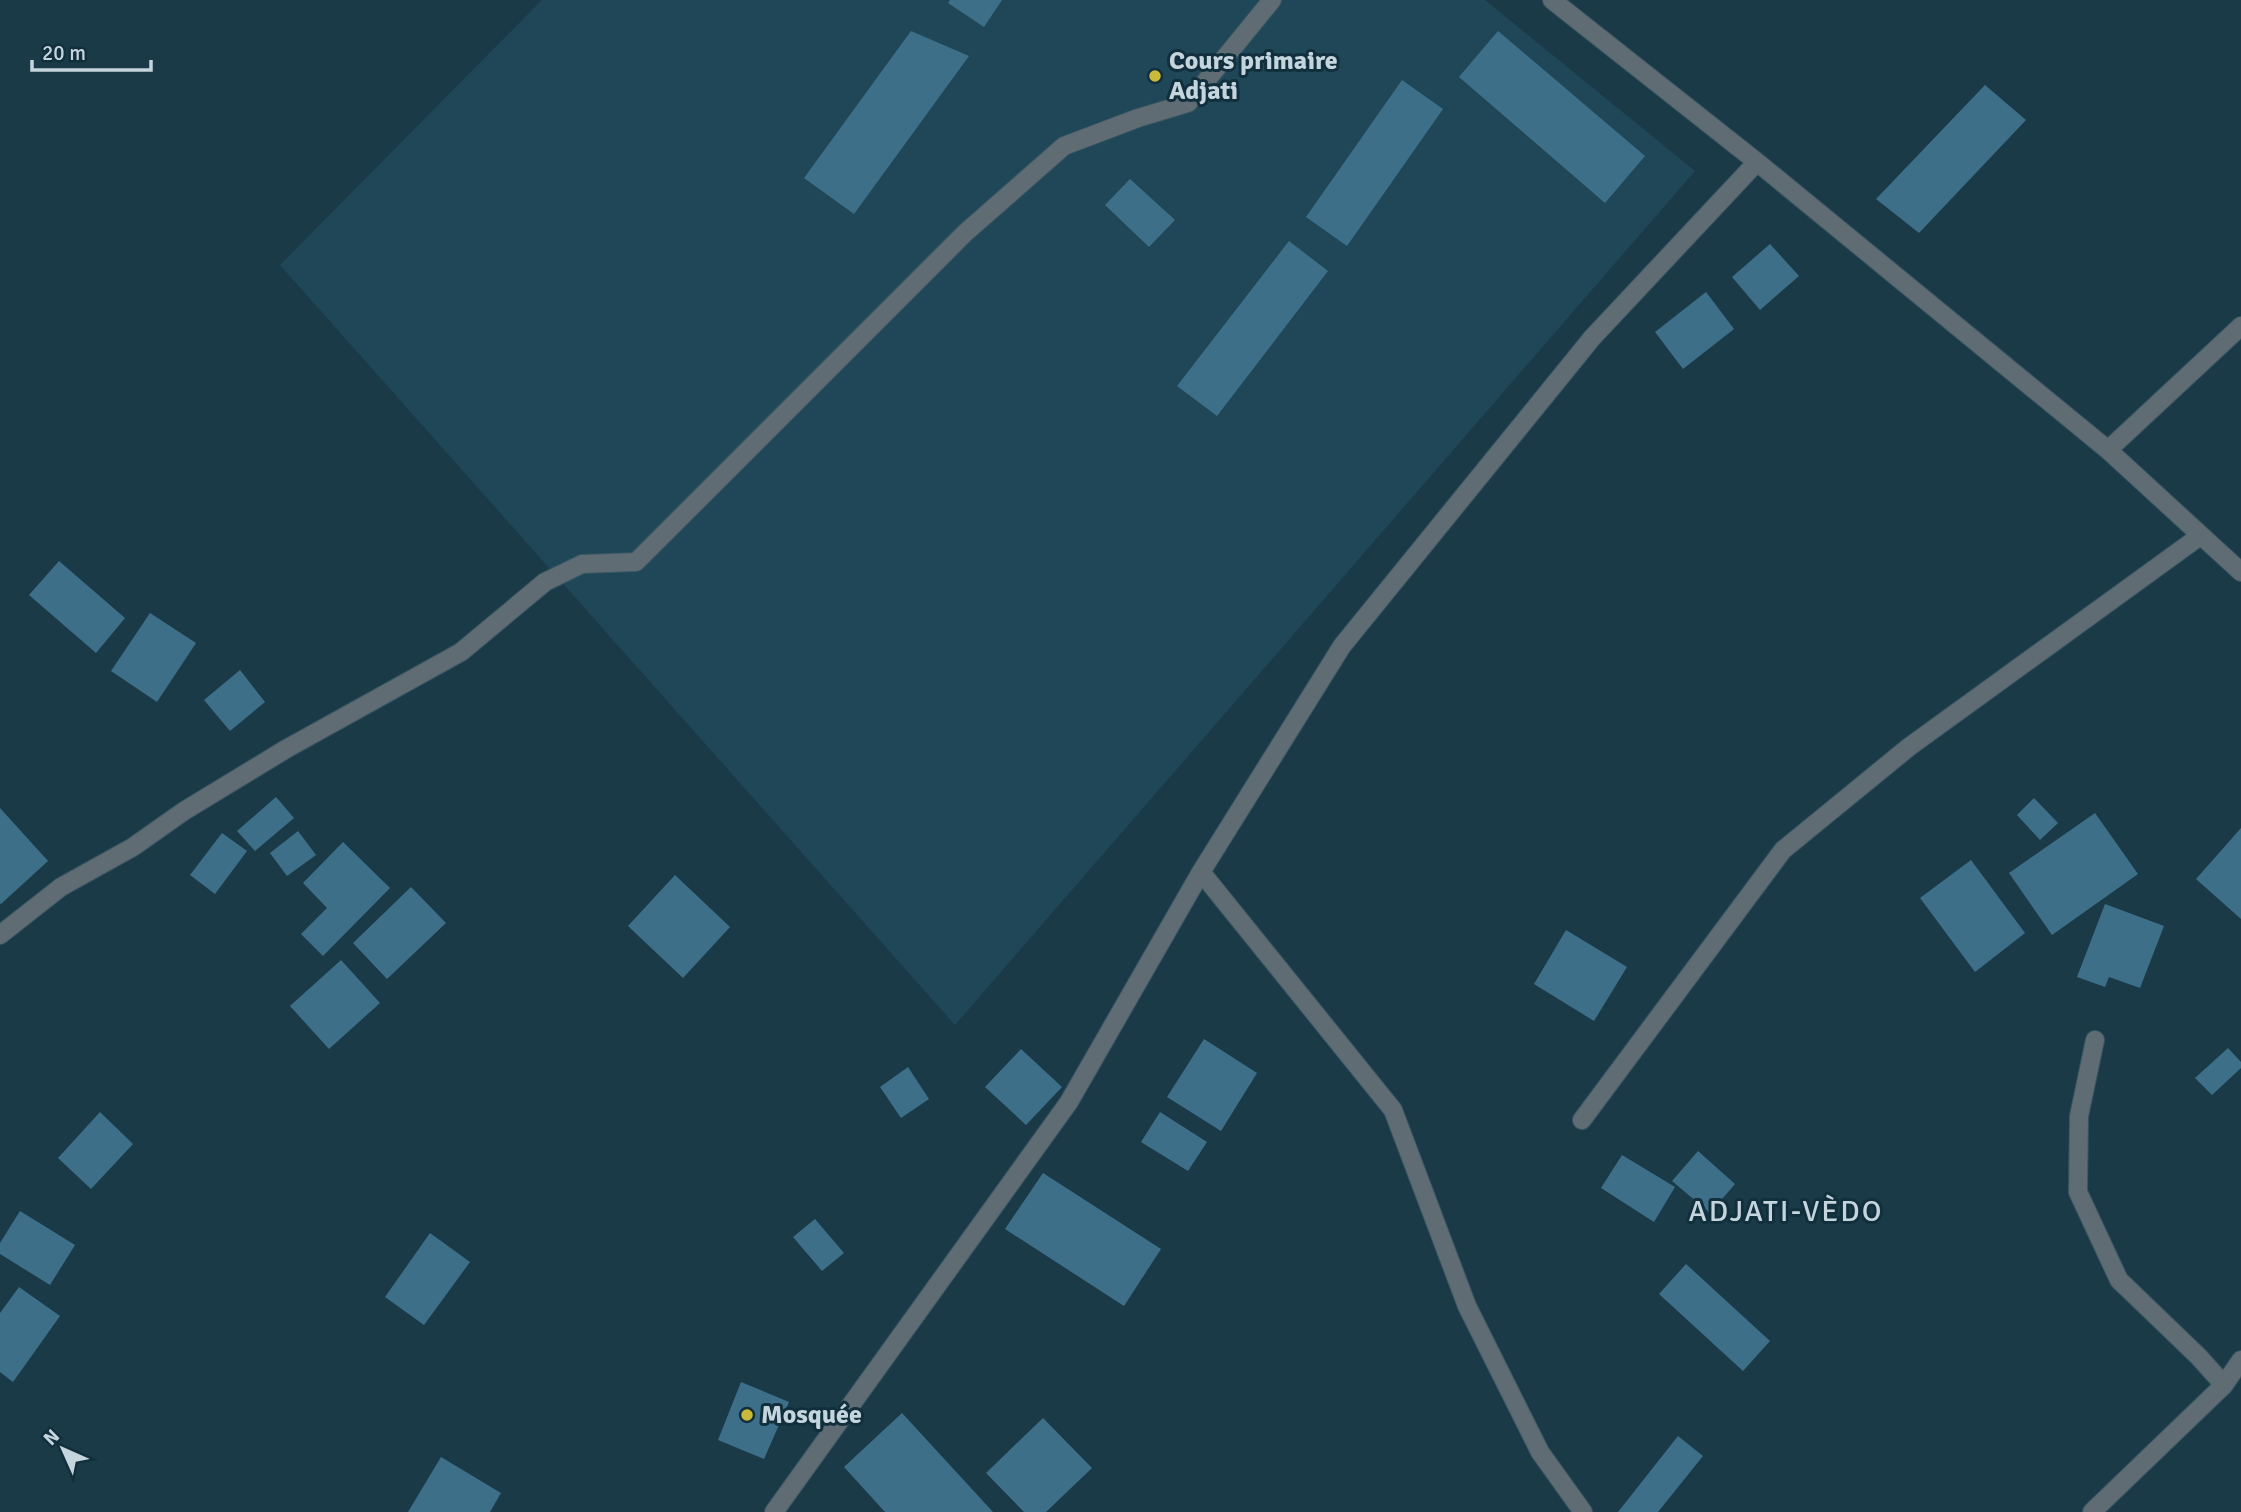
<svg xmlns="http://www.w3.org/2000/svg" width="2241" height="1512" font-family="Signika,sans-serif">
	<rect width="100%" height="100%" fill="#1b3a48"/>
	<path fill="#204758" d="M542 0H1485L1695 171 955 1025 280 265Z"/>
	<path fill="#3d7088" d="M950 0H1002L984 27 948 3Z
		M911 31 969 56 854 214 804 178Z
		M1498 31 1645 156 1605 203 1459 77Z
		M1402 80 1443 109 1347 246 1306 217Z
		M1985 85 2026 120 1919 233 1876 199Z
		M1130 179 1175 220 1149 247 1105 205Z
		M1289 241 1328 271 1217 416 1177 386Z
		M1770 244 1799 276 1760 310 1732 277Z
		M1706 292 1734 329 1683 369 1655 332Z
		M59 561 125 618 96 653 29 595Z
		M150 613 196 643 157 702 111 671Z
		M240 670 265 702 230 731 204 700Z
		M276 797 294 818 255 851 237 831Z
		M2034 798 2058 823 2040 840 2017 815Z
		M0 808 48 861 1 904 0 903Z
		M2095 813 2138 874 2052 935 2009 873Z
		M2241 828V919L2196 879Z
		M298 831 316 855 287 876 270 853Z
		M222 833 247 851 215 894 190 875Z
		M343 842 390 888 323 956 301 934 327 908 303 883Z
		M1971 860 2025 933 1975 972 1920 898Z
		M675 875 730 927 683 978 628 926Z
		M411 887 446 923 387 979 353 943Z
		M2105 904 2164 926 2140 988 2109 977 2105 987 2077 977Z
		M1566 930 1627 967 1594 1021 1534 984Z
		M341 960 380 1003 329 1049 290 1006Z
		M1204 1039 1257 1073 1221 1131 1167 1097Z
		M2228 1048 2241 1062V1068L2212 1095 2195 1078Z
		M1021 1049 1062 1087 1026 1125 985 1087Z
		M908 1067 929 1099 901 1118 880 1087Z
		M100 1112 133 1144 91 1189 58 1158Z
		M1160 1112 1207 1142 1188 1171 1141 1142Z
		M1698 1151 1735 1184 1710 1213 1672 1181Z
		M1622 1155 1675 1187 1654 1222 1601 1188Z
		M1043 1173 1161 1249 1124 1306 1005 1229Z
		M20 1211 75 1245 50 1285 0 1254V1243Z
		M815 1219 844 1253 822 1271 793 1237Z
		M430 1233 470 1262 424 1325 385 1297Z
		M1686 1264 1770 1341 1743 1371 1659 1294Z
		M19 1287 60 1316 13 1382 0 1372V1313Z
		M741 1382 789 1402 764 1459 718 1440Z
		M902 1413 993 1512H885L844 1467Z
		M1043 1418 1092 1468 1046 1512H1024L986 1473Z
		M1678 1436 1703 1456 1658 1512H1618Z
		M441 1457 501 1493 490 1512H408Z"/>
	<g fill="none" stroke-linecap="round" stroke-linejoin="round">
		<defs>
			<path id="minor" d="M1552 0 1757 162 2108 450 2241 572
				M2108 450 2241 326
				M1201 872 1393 1110 1467 1306 1540 1452 1583 1512
				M0 935 61 887 133 847 184 811 286 749 461 652 545 582 582 564 636 562 965 233 1064 146 1138 118 1188 103 1272 0
				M2095 1040 2079 1116 2078 1192 2119 1280 2199 1357 2224 1385
				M1582 1120 1783 850 1909 747 2200 536
				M774 1512 1069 1102 1201 872 1342 646 1592 338 1757 162
				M2092 1512 2224 1385 2241 1360"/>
		</defs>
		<use href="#minor" stroke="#395663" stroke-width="20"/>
		<use href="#minor" stroke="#5f6c73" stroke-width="18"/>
	</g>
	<g fill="#caba3a" stroke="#112f3d" stroke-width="2.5">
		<circle cx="1155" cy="76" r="7"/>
		<circle cx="747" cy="1415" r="7"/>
	</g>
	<g text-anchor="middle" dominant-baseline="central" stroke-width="6" stroke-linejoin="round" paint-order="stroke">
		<g font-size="26" font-weight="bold" fill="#c4d5dd" stroke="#112f3d" text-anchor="start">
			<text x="1169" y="61">Cours primaire<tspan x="1169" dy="30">Adjati</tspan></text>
			<text x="761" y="1415">Mosquée</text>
		</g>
		<g font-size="30" letter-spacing="2" fill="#c4d5dd" stroke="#112f3d">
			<text x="1786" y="1211">ADJATI-VÈDO</text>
		</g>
	</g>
	<g transform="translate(63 1449) rotate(315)" stroke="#112f3d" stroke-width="5" paint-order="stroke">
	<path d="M0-5L12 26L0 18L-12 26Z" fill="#c4d5dd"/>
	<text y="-10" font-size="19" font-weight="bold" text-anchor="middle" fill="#c4d5dd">N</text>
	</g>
	<path d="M32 60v10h119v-10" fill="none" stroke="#c4d5dd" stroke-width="3.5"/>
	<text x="42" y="60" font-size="21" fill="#c4d5dd" stroke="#112f3d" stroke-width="5" paint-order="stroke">20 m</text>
</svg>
